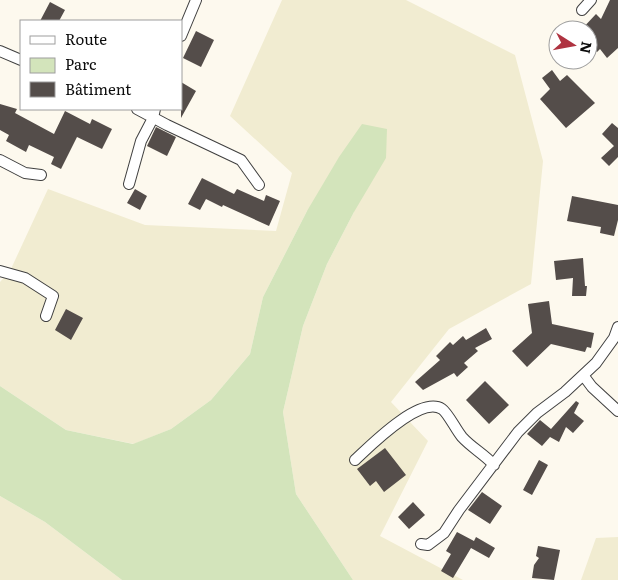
<svg xmlns="http://www.w3.org/2000/svg" width="618" height="580" font-family="Literata,serif">
	<rect width="100%" height="100%" fill="#fdf9ee"/>
	<path fill="#f1ecd1" d="M282 0H406L515 55 543 161 531 284 449 329 391 402 428 441 380 536 463 580H353L296 494 283 412 303 326 327 264 354 212 307 211 263 297 250 354 211 400 171 429 134 444 66 430 0 386V282L10 271 48 189 145 225 276 231 292 173 230 116Z
		M0 496 45 522 122 580H0Z
		M618 537V580H581L596 538Z"/>
	<path fill="#d3e4bb" d="M362 124 387 129 386 158 354 212 327 264 303 326 283 412 296 494 353 580H122L45 522 0 496V386L66 430 133 444 171 429 211 400 250 354 263 297 307 211 339 157Z"/>
	<path fill="#544d4a" d="M610 0H618V48L607 58 600 49 597 52 588 44V30H581L596 14 601 19Z
		M50 2 65 10 59 21H40Z
		M196 31 214 40 201 67 183 58Z
		M552 70 560 81 567 75 595 103 566 128 540 99 550 89 542 78Z
		M181 82 196 91 181 118Z
		M0 104 17 109 15 113 54 134 65 111 90 124 92 119 112 129 102 149 77 137 61 169 51 164 54 157 29 145 26 152 6 141 9 135 0 130Z
		M612 123 618 128V157L609 166 601 158 614 146 602 134Z
		M156 127 176 137 167 156 147 146Z
		M202 178 234 194 237 189 264 201 266 195 280 201 269 226 223 205 222 207 206 199 200 210 188 204Z
		M135 189 147 196 140 210 127 203Z
		M572 196 618 205V220L614 236 600 233 601 227 567 221Z
		M583 258 585 286H587L586 296H572L573 278 556 280 554 261Z
		M549 301 552 324 594 333 591 348 587 347 585 352 551 344 527 367 512 351 532 333 528 304Z
		M66 309 83 318 71 340 55 330Z
		M486 328 492 339 475 348 478 351 464 363 468 367 457 377 454 373 423 390 415 382 440 360 436 356 450 342 453 345 463 336 466 340Z
		M485 381 509 405 489 424 466 400Z
		M576 401 579 403 574 413 584 421 573 433 566 427 559 442 550 437 542 446 527 434 540 420 551 429Z
		M385 448 406 475 384 492 376 481 370 486 357 469Z
		M539 460 548 465 532 495 523 490Z
		M482 492 502 506 490 524 468 510Z
		M413 502 425 515 409 529 398 517Z
		M457 532 474 541 476 537 495 548 489 558 471 548 453 578 441 571 451 554 446 551Z
		M538 546 560 550 554 580 532 578 534 565 539 558 536 556Z"/>
	<g fill="none" stroke-linecap="round" stroke-linejoin="round">
		<defs>
			<path id="street" d="M582 10 591 0
				M181 36 196 0
				M0 51 21 60
				M137 109 167 125 241 160 259 185
				M0 160 25 173 41 175
				M129 184 141 141 153 118 155 109
				M0 271 25 278 53 296 46 316
				M583 375 592 387 618 411
				M355 460C370 446 420 395 442 409 448 413 456 430 462 437 472 448 484 454 494 465
				M421 544 428 545 444 533 459 510 518 432 537 413 565 392 596 363 614 338 618 327"/>
		</defs>
		<use href="#street" stroke="#404040" stroke-width="12"/>
		<use href="#street" stroke="#fff" stroke-width="10"/>
	</g>
	<rect x="20" y="20" width="162" height="90" fill="#ffffff" stroke="#9e9e9e"/>
	<rect x="30" y="36" width="25" height="8" fill="#ffffff" stroke="#9e9e9e"/>
	<text x="65" y="45" font-size="15" fill="#0d0d0d">Route</text>
	<rect x="30" y="58" width="25" height="15" fill="#d3e4bb" stroke="#9e9e9e"/>
	<text x="65" y="70" font-size="15" fill="#0d0d0d">Parc</text>
	<rect x="30" y="82" width="25" height="15" fill="#544d4a" stroke="#9e9e9e"/>
	<text x="65" y="95" font-size="15" fill="#0d0d0d">Bâtiment</text>
	<g transform="translate(573 45) rotate(101)"><circle r="24" fill="#ffffff" stroke="#9e9e9e"/>
	<path d="M0-4L9 19L0 12L-9 19Z" fill="#af3341"/>
	<text y="-8" font-size="14" font-weight="bold" text-anchor="middle" fill="#0d0d0d">N</text>
	</g>
</svg>
